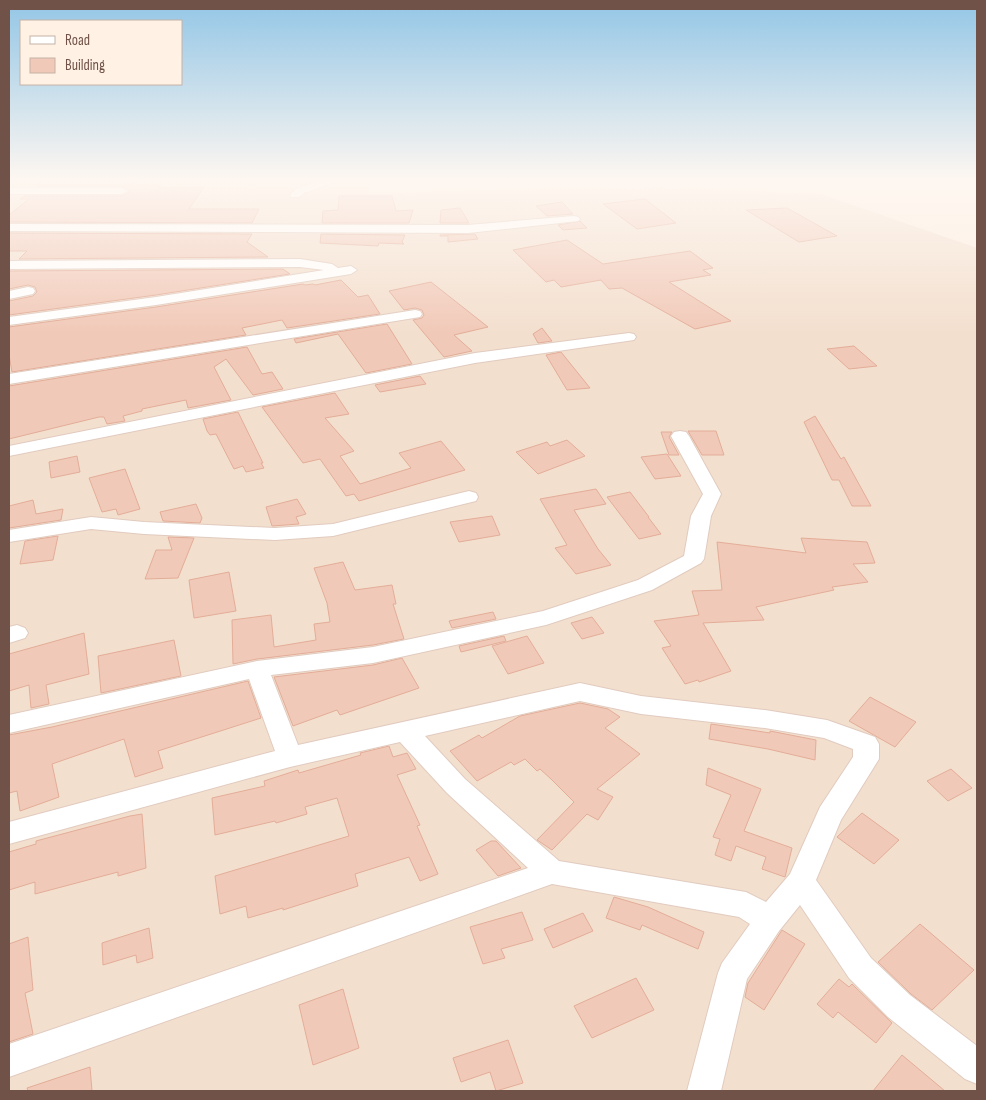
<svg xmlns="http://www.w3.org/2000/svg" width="986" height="1100" font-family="'Sofia Sans Condensed',sans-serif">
	<rect width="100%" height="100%" fill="#fceee0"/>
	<path fill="#f3dfce" d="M9 179H369V193L658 187 821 194 977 248V1091H9Z"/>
	<path fill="#f1c9b8" stroke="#e3ad98" d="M95 180 161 186 159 188 204 187 189 209H259L252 223 9 222V215L29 199H20L24 196H122L129 192 122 186H35L42 181Z
		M339 196H392L396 211 413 210 409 223H322L323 211 338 210Z
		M645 199 676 223 637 229 603 204Z
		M562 202 573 214 547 216 536 206Z
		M460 208 469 223H440L441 210Z
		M787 208 837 236 799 242 746 210Z
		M580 221 587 228 563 230 558 225Z
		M9 233 252 234 247 242 268 257 19 259 27 251H9Z
		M321 234 405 235 402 242 404 244 379 243 378 246 320 243Z
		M475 234 478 239 448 242V236H440V235Z
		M567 240 603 264 690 251 713 268 703 270 711 275 669 282 731 321 695 329 622 288 609 289 601 280 561 287 554 280 546 282 513 250Z
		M283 269 290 274 156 295 9 315V301L33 296 37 292 35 287 28 285 9 289V271Z
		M341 280 358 297 368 295 380 314 287 328 282 320 242 328 246 335 12 372 9 355V327L156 307 303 284 305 285 313 284 315 285Z
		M431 282 488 327 454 335 472 351 444 357 413 320 422 318 424 315 422 310 415 308 404 310 389 291Z
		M387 324 412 364 366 373 338 334 296 343 294 339Z
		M542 328 552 341 538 343 533 334Z
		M854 346 877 366 849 369 827 349Z
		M247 347 262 374 272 372 283 389 253 395 226 359 214 367 231 400 188 408 186 400 142 409V411L123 416 125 421 107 424 104 417H99L9 439V386Z
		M561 352 590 388 567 390 546 355Z
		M420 376 426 384 380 392 375 385Z
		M335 393 349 414 325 418 354 451 340 456 360 484 411 468 399 453 441 441 465 470 359 501 354 494 346 496 320 459 303 463 262 407Z
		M238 412 263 463H261L264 468 246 472 243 466 234 469 216 434 210 435 207 431 203 419Z
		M815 416 841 459 844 457 871 506H852L839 480H832L804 422Z
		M688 431H716L724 455H702Z
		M661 432H672L669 437 679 455H669Z
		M567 440 585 456 538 474 516 452 547 442 550 446Z
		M667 454 681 476 655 479 641 457Z
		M77 456 80 472 51 478 49 462Z
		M125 469 140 509 118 515 116 509 102 512 89 478Z
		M596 489 606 504 574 510 598 549 611 565 576 574 555 548 567 545 540 499Z
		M630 492 649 517H648L661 534 639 539 607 497Z
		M297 499 306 514 296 517 299 524 272 526 266 507Z
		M33 500 36 514 63 509 61 520 9 528V506Z
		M196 504 202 518 200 523 163 521 160 512Z
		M492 516 500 535 459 542 450 522Z
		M58 536 53 560 20 564 25 541Z
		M168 537 194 538 178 578 145 579 156 550H172Z
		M801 538 867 542 875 563 853 564 868 582 832 587 834 590 756 607 764 620 703 623 731 671 699 682 698 680 685 684 662 648 671 646 654 621 699 615 692 591 722 590 717 542 806 553Z
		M343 562 355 590 392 585 396 604H393L404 639 373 645 257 659 233 664 232 620 271 615 274 647 316 640 314 624 330 622 327 603 314 568Z
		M229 572 236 611 194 618 189 580Z
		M493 612 496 619 452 628 449 621Z
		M592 617 604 633 582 639 571 623Z
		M84 633 89 674 46 685 49 704 31 708 29 685 9 691V654Z
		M504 636 506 641 461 652 459 646Z
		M527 636 544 663 508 674 492 646Z
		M174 640 181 676 101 693 98 656Z
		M402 658 419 688 340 715 337 710 293 726 274 677 373 665Z
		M248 681 261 718 158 751 163 768 135 777 124 739 52 764 59 797 20 811 17 791 9 793V735L52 727Z
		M870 697 916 722 895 747 849 721Z
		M580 703 608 709 620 717 605 728 640 754 597 789 613 797 598 820 587 814 552 850 537 840 574 802 551 779 540 769 537 771 525 759 514 765 511 762 477 781 450 751 479 735 482 738 520 716Z
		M711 724 770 733V731L816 740 815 760 768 749 709 739Z
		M389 746 393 757 407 753 416 769 397 775 420 825 417 826 438 874 420 881 409 857 355 874 358 886 283 910V908L248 918 246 906 220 914 215 876 349 836 337 798 305 807 307 814 276 823 275 821 215 835 212 798 265 786 264 781 298 770 299 773 361 755 360 753Z
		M708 768 761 789 744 831 792 848 785 877 762 869 766 857 736 846 731 861 715 855 720 839 713 837 731 795 706 785Z
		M951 769 972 788 948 801 927 781Z
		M862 813 899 840 874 864 837 837Z
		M142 814 146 868 118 876V872L35 894V882L9 890V852L36 844V841L130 816Z
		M491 841H496L521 868 498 876 476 850Z
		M614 897 648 907 704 932 698 949 642 925 640 930 606 918Z
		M522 912 533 940 501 949 505 958 483 964 470 927Z
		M583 913 593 931 553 948 544 929Z
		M920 924 974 970 932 1010 911 994 878 962Z
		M149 928 153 958 137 963 136 955 103 965 102 943Z
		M782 930 805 944 764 1010 745 997 748 983Z
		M28 937 33 990 25 993 33 1034 9 1042V944Z
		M636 978 654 1010 592 1038 574 1006Z
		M839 979 849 987 852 984 892 1023 876 1043 838 1012 833 1018 817 1004Z
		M343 989 359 1048 313 1065 299 1005Z
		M508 1040 523 1083 496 1091 490 1072 461 1082 453 1058Z
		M902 1055 945 1091H873Z
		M90 1067 92 1091H28L27 1088Z"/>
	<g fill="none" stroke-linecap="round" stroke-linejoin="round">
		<defs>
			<path id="minor" d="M326 179H343L304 193 299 197H291L290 195 296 189Z
				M9 188H122L127 191 122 194H9Z
				M574 216 578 217 580 219 578 221 468 233 9 231V224L468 225Z
				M300 259 332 264 338 268 351 266 357 270 351 274 156 305 9 325V317L156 297 324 270 300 267 9 269V261Z
				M28 287 33 288 35 291 33 294 9 299V291Z
				M415 310 420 311 422 314 420 317 9 384V374Z
				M629 333 634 334 636 337 634 340 475 363 9 456V446L475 353Z
				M680 431 686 432 689 436 721 494 711 516 704 559 701 563 652 590 546 625 373 663 271 675 298 745 580 683 641 696 765 710 827 720 875 737 879 744V759L841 820 816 880 871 958 910 995 977 1046V1084L965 1079 888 1017 849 978 800 905 779 931 747 979 721 1091H687L718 973 722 963 750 924 739 917 552 884 9 1077V1044L528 868 447 793 400 742 290 767 9 844V822L275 751 249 679 9 733V715L257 661 373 647 543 611 638 580 684 556 691 516 703 494 671 436 674 432ZM580 701 641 714 765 728 824 738 853 749V757L820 807 790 874 766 902 746 892 559 861 465 779 425 736Z
				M469 491 476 493 478 497 476 501 333 536 275 540 144 534 91 529 9 542V530L91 517 144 522 275 528 333 524Z
				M17 625 25 628 28 633 25 638 9 643V627Z"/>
		</defs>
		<use href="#minor" stroke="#e1cbbf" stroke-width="2"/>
		<use href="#minor" fill="#fff" fill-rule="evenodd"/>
	</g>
	<linearGradient id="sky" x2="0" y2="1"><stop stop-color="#93c6e6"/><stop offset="0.54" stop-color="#fef7f1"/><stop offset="1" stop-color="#fef7f1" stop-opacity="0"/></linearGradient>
	<rect width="986" height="333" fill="url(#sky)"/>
	<rect width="986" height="1100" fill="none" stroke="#715248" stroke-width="20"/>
	<rect x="20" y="20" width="162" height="65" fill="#fff2e5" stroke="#c6b2a6"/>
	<rect x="30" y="36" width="25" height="8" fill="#ffffff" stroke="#c6b2a6"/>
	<text x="65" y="45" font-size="15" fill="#715248">Road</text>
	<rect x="30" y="58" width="25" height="15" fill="#f1c9b8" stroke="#c6b2a6"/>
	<text x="65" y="70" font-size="15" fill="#715248">Building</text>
</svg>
